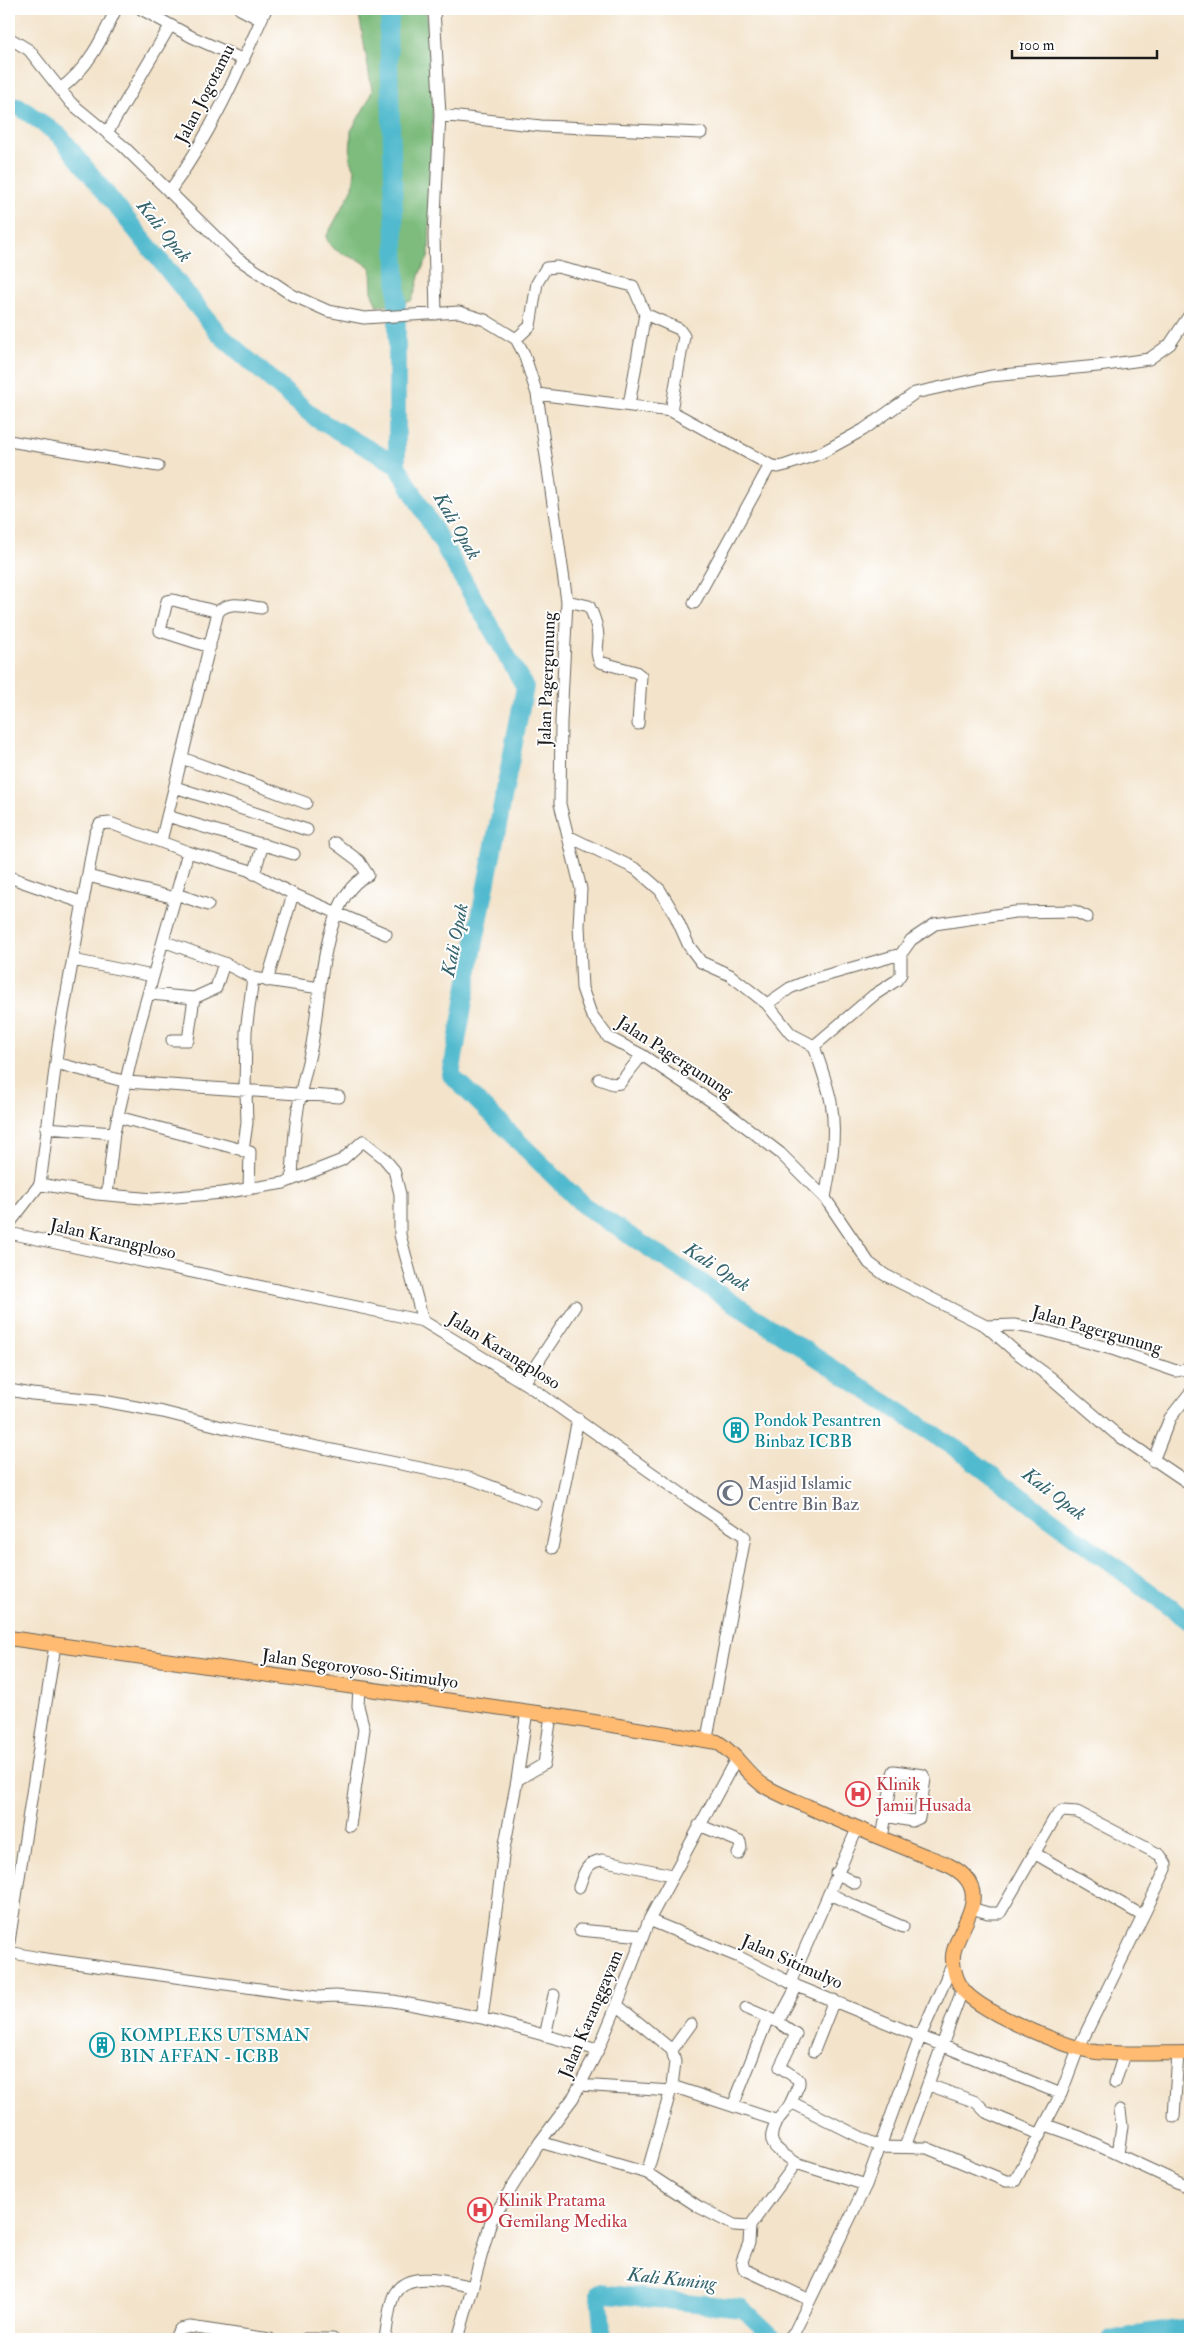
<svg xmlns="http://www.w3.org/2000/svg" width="1199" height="2348" font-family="'IM FELL Double Pica',serif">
	<rect width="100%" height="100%" fill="#fff"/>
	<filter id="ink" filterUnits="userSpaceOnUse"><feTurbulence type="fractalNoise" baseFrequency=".02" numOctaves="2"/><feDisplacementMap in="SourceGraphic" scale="10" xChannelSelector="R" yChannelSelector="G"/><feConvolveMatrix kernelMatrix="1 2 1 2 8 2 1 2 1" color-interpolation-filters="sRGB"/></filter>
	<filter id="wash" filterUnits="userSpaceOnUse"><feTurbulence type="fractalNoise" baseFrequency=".0096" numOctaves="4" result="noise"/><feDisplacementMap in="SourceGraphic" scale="20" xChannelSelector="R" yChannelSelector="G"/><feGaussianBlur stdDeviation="1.12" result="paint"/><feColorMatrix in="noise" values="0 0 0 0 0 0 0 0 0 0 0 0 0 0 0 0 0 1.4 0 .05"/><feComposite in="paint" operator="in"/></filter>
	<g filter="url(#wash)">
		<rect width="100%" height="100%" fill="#f3e3ca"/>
		<path fill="#7dbc7d" stroke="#4c6c4c" d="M358 9H426L433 87 429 255C427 262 422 267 420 273 417 283 416 292 411 301L377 306 372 294 371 268C356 254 334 258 326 237L353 188 355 170 350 158 351 131 369 99 372 90Z"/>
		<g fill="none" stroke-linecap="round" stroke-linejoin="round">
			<path stroke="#51bace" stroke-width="18" d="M392 9 388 31 397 300V465
				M9 107 18 106 59 135 220 335 315 418 397 465 525 687 472 957 451 1075 583 1205 961 1452 1190 1622
				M603 2339 599 2293 742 2308 775 2339
				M1111 2339 1190 2327"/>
		</g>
	</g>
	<g filter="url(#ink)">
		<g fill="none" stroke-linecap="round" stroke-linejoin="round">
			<defs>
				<path id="minor" d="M141 9 192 37 244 60
					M240 9 261 20
					M434 9 440 115 434 235 436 314
					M9 38 29 50 71 103 123 146 237 258 292 295 328 311 364 318 459 312 485 320 516 339 524 354 537 394 567 601 561 722 560 804 581 889 579 925 582 988 591 1014 608 1037 642 1055 720 1107 780 1153 825 1198 869 1263 885 1275 986 1326 1014 1325 1043 1330 1115 1350 1176 1371 1186 1369 1190 1365
					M60 89C88 69 102 39 116 9
					M440 115 541 126 701 133
					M107 133 170 26
					M169 192C210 136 238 72 266 9
					M516 339 530 326 537 283 546 268 557 267 633 286 645 314 679 329 684 336 671 411
					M537 394 671 411 770 465 778 467 786 465 821 453 863 430 915 393 991 376 1098 366 1149 359 1170 344 1190 314
					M629 405 645 314
					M9 441 158 466
					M567 601 589 606C594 616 598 627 598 638 598 646 595 654 600 662L636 672 641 676 638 724
					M694 603 770 465
					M210 647 160 631 167 601 173 600 218 612C229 600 247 606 261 608
					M182 758 306 803
					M175 787 307 830
					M167 816 294 854
					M568 836 636 869 660 890 676 917 689 946 701 962 730 975 767 1004 791 1034 814 1046C820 1064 827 1083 831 1102 837 1134 831 1166 825 1198
					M161 841 218 612
					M254 874 263 844
					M88 876 175 898
					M9 877 83 903
					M176 894 208 905
					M163 941 224 963 253 978 320 988
					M73 960 153 976
					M267 981 293 894
					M150 994 194 998 216 988 224 963
					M767 1004 790 988 810 980 901 954 911 940 935 924 1015 912 1074 911 1087 917
					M172 1040H188L194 998
					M814 1046 874 995 897 980 901 974V954
					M56 1063 127 1082 339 1097
					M599 1079 613 1084 620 1083 642 1055
					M245 1091 246 1031 253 978
					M118 1117 250 1152 249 1189
					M46 1128 114 1133
					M243 1151 247 1123 246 1091
					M292 1180C293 1151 295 1120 301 1092 304 1076 309 1060 312 1044 320 1001 322 895 368 875L359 861 335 843
					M40 1184 97 1194 153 1199 222 1193 284 1183 342 1160 363 1141 383 1157 394 1170 400 1194V1235L423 1321
					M107 1195 114 1133 136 1037 188 852
					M9 1224 40 1184 60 1031 95 834 100 824 110 823 188 852 248 870 293 894 386 934
					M9 1233 423 1321 529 1386 693 1502 740 1533 745 1537 707 1738
					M986 1326 1017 1353 1050 1377 1116 1434 1190 1484
					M524 1383 575 1306
					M9 1390 32 1394 98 1400 163 1412 230 1429 469 1478 535 1503
					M1153 1461 1170 1418 1189 1394
					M552 1548 578 1419
					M517 1780 527 1711
					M699 1825 740 1842 741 1848 738 1854
					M350 1826 364 1729 358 1706 359 1688
					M882 1838 893 1774 894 1771 923 1775 925 1779 919 1818 912 1821 886 1816
					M1034 1853 1143 1916
					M836 1873 855 1883
					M579 1887C584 1873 586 1862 602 1860L672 1875
					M829 1893 852 1905 903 1927
					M649 1920 739 1957 797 1986 1061 2094
					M580 1930 642 1936
					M9 1942 55 1645
					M9 1952 39 1958 317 1997 336 1996 393 2001 482 2018 598 2050
					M790 1983 857 1829
					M617 2005 672 2050 675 2062 672 2086 647 2173
					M746 2008 778 2022 796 2034 780 2067 799 2080V2084L791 2102
					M482 2018 504 1849 517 1780 544 1764 551 1715
					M778 2022 797 1986
					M545 2036 554 1995
					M672 2050 691 2024
					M814 2051 834 2000
					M1115 2083 1124 2054
					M580 2085 671 2091
					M929 2085 976 2102 986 2112 1041 2135
					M672 2086 778 2121
					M733 2106 768 2018
					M1174 2117 1178 2053
					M1046 2125 1080 2137 1190 2188
					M540 2142 647 2173 699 2207 734 2225 750 2226 796 2163C778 2150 763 2145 777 2121 782 2114 788 2109 791 2102L880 2147 927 2148 1006 2181H1015L1061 2094 1078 2049 1166 1869V1864L1160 1855 1077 1812 1062 1811 1054 1819 1000 1913H988L971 1908
					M905 2147 963 1988
					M1118 2154 1122 2126 1120 2110
					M796 2163 866 2185 920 2037 953 1963
					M750 2226 749 2243 742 2261 744 2269 810 2300
					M174 2339 180 2329 190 2327 270 2339
					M305 2339H333
					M385 2339C387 2328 389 2302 395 2293 410 2269 450 2283 473 2287
					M458 2339 491 2221 540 2142 573 2098 598 2050 617 2005 649 1920 737 1757
					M788 2339 795 2331 866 2185"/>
				<path id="major" d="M9 1638 551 1715 717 1742C736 1753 745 1773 763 1785 777 1794 793 1800 807 1806 843 1823 879 1837 915 1852 931 1859 954 1864 965 1877 987 1901 956 1931 953 1955 952 1968 957 1984 966 1993 986 2014 1067 2048 1096 2052 1127 2055 1159 2053 1190 2053"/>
			</defs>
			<use href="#minor" stroke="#676259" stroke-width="13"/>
			<use href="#major" stroke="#676259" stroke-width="16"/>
			<use href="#minor" stroke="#fff" stroke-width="11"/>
			<use href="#major" stroke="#ffbb71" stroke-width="14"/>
		</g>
	</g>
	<defs>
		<symbol id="building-ring" viewBox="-11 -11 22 22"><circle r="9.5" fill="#fff" stroke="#0f9aa8" stroke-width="1.5"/><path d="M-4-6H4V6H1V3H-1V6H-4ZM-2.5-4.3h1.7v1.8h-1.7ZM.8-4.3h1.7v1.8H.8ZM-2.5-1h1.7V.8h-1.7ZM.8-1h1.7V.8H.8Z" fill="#0f9aa8"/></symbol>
		<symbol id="mosque-ring" viewBox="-11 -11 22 22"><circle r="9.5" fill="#fff" stroke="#6b7280" stroke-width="1.5"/><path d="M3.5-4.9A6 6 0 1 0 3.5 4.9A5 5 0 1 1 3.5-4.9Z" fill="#6b7280"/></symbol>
		<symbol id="hospital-ring" viewBox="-11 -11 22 22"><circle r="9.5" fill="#fff" stroke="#e0444e" stroke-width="1.5"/><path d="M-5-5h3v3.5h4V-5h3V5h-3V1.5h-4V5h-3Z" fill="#e0444e"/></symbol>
	</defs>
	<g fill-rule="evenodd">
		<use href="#building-ring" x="722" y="1416" width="28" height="28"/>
		<use href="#mosque-ring" x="716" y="1479" width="28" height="28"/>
		<use href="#hospital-ring" x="844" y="1780" width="28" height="28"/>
		<use href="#building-ring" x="88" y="2031" width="28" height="28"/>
		<use href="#hospital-ring" x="466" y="2196" width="28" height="28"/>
	</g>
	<g text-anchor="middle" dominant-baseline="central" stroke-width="4" stroke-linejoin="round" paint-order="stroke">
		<g font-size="18" fill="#1c1c1c" stroke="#fff">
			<text transform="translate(205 94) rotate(-63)">Jalan Jogotamu</text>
			<text transform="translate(547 679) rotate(-88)">Jalan Pagergunung</text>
			<text transform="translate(675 1057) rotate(33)">Jalan Pagergunung</text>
			<text transform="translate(113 1239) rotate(13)">Jalan Karangploso</text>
			<text transform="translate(1097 1330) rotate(16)">Jalan Pagergunung</text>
			<text transform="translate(504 1351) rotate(32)">Jalan Karangploso</text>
			<text transform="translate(360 1669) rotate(8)">Jalan Segoroyoso-Sitimulyo</text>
			<text transform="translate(792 1962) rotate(24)">Jalan Sitimulyo</text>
			<text transform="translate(591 2014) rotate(-67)">Jalan Karanggayam</text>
		</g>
		<g font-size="18" fill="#0d838f" stroke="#fff" text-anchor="start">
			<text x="754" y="1420">Pondok Pesantren<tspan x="754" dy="21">Binbaz ICBB</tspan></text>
			<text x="120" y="2035">KOMPLEKS UTSMAN<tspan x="120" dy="21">BIN AFFAN - ICBB</tspan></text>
		</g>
		<g font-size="18" fill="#5b616d" stroke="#fff" text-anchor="start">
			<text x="748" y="1483">Masjid Islamic<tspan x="748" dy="21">Centre Bin Baz</tspan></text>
		</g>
		<g font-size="18" fill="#be3a42" stroke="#fff" text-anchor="start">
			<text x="876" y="1784">Klinik<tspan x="876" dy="21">Jamii Husada</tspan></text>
			<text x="498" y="2200">Klinik Pratama<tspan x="498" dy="21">Gemilang Medika</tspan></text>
		</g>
		<g font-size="19" font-style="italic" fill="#34636c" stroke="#fff">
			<text transform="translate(164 231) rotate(51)">Kali Opak</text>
			<text transform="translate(457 526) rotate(60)">Kali Opak</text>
			<text transform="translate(455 940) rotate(-79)">Kali Opak</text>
			<text transform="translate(717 1267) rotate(33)">Kali Opak</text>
			<text transform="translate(1054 1494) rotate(37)">Kali Opak</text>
			<text transform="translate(672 2279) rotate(6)">Kali Kuning</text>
		</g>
	</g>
	<rect width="1199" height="2348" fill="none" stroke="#fff" stroke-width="30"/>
	<path d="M1012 50v8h145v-8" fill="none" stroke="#1c1c1c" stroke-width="2.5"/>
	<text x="1019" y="50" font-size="15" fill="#1c1c1c" stroke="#ffffff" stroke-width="4" paint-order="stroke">100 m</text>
</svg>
